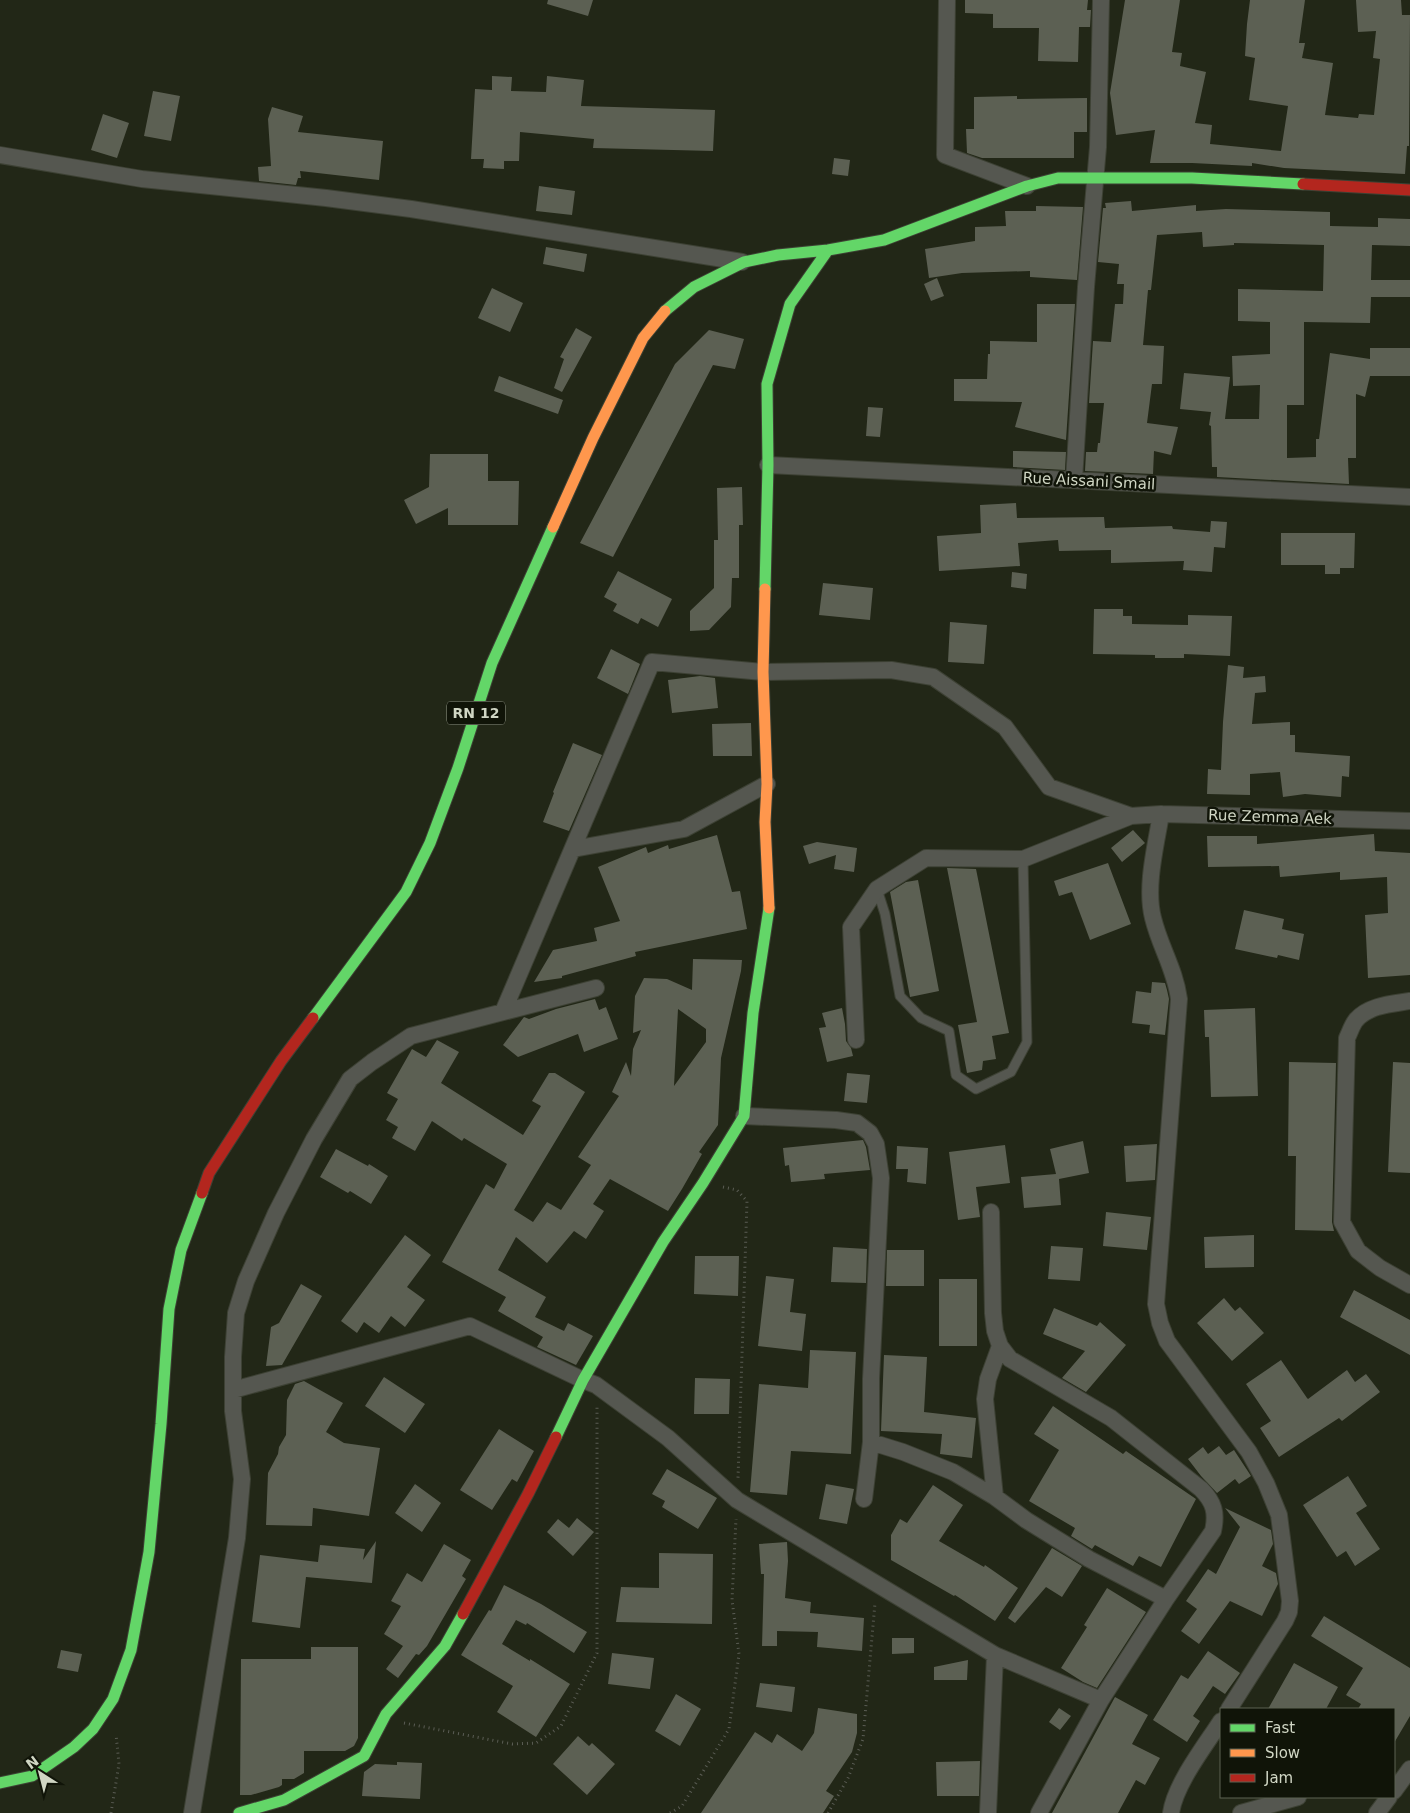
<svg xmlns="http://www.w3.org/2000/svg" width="1410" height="1813" font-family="'DejaVu Sans',sans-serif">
	<rect width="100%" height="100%" fill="#222717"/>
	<path fill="#5c6053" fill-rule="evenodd" d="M548 0H593L588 16 547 4Z
		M965 0H1088L1087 10H1091L1090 27H1079L1078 62 1038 61 1039 28H993V14L965 13Z
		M1125 0H1180L1172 52 1182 53 1180 66 1206 72 1195 123 1212 125 1210 144 1281 151 1288 106 1249 100 1255 58 1245 56 1247 24 1250 0H1305L1299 43H1305L1302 58 1333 63 1325 115 1358 118 1359 114 1374 115 1380 59 1373 58 1376 31 1358 32 1356 0H1401L1402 15H1410L1409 146H1407L1405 174 1284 168 1252 163V166L1192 163H1150L1155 130 1116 135 1110 93Z
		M492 76 512 77 511 91 546 92 547 76 584 80 581 106 715 110 713 151 593 148 594 139 520 132 519 161H504V169L483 168 484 159H471L475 89 492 90Z
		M153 91 180 96 171 141 144 136Z
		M1017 96V99L1087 98V132H1074V158H982L967 153 966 129H974V97Z
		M272 107 303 116 298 132 383 141 379 180 300 171 301 178H298L296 185 259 181 258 167 271 166 268 119Z
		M103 114 129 123 117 158 91 150Z
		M834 158 850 160 848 176 832 174Z
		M539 186 575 191 572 215 536 211Z
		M1131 201 1132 211 1196 205V211L1226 209 1330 212V226L1378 227V218L1410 219V246L1372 245 1371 280H1410V297H1371L1370 323 1304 322V405H1287V458L1316 457V439H1319L1330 353 1370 359V348H1410V376H1370L1365 397 1356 394V458H1348L1349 484 1217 477V467H1212L1211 426 1209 425 1211 412 1180 409 1184 373 1230 377 1225 419H1259L1260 385 1233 386 1232 356 1270 354V322L1238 321V289L1323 291 1324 245 1234 243V245L1203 247 1202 232 1157 235 1151 290H1148L1143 345 1164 346 1162 384H1152L1147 423 1178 427 1171 455 1154 451 1153 474 1085 471 1086 452H1097L1098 443H1100L1104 403H1089L1093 341 1111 342 1115 304H1123L1124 284H1117L1119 264 1098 262 1103 208H1106L1105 203Z
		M1036 206 1083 207 1077 280 1030 277V271L962 273 929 278 925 249 975 241V227L1006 226 1005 211H1036Z
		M546 247 587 254 584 272 543 264Z
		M937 278 944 296 931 301 924 284Z
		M492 288 523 303 510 332 478 318Z
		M1037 304H1075L1066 440 1015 427 1022 402 954 401V379H987L988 354H990V341L1037 342Z
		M576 328 592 337 562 392 554 388 564 359 560 357Z
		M709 330 744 339 735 369 713 365 613 557 580 543 675 364Z
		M499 376 563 400 558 414 494 391Z
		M868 407 883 408 880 437 866 436Z
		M1013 451 1066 452 1065 470 1013 467Z
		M430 454H488V481H519L518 525H448V508L416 524 404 500 429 487Z
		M742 487 743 525H739V578H732L731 607 709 630 690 631V611L714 588V540H718L717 488Z
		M1016 503 1017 518 1104 517 1105 528 1172 526 1173 529 1210 532 1211 521 1227 522 1225 548 1214 547 1212 572 1183 570 1184 561 1111 563V550L1059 551 1058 540 1018 543 1020 566 939 571 937 536 981 533 980 505Z
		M1281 533H1355L1354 568H1340V574H1325V565H1281Z
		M618 571 672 599 658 627 641 618 638 624 613 611 617 604 604 597Z
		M1012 572 1027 574 1026 589 1011 587Z
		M823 583 873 588 870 620 819 615Z
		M1094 609H1123V616H1132V624L1188 625V615L1232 616 1230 656 1184 654V658H1155V655L1093 654Z
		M950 622 987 625 984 664 948 662Z
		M611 649 640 664 628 694 597 678Z
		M1228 665 1244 667 1243 678 1265 676 1266 692 1255 693 1252 724 1290 722V735H1295V752L1350 756 1349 777 1342 776 1341 797 1305 794 1283 797 1280 772 1250 774V795L1207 794 1208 769 1221 770 1223 722Z
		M700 676 715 678 718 708 672 713 668 680Z
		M751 723 752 756H713L712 724Z
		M573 743 602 755 569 831 543 822 554 793 553 792Z
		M1133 830 1145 843 1122 862 1111 848Z
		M1374 834 1375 851 1410 853V975L1368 978 1365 915 1388 913 1387 877 1340 880V872L1280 877 1279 866 1208 867 1207 836H1257V844Z
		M717 835 732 892 740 891 747 929 635 952 636 956 562 976V978L534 982 553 950 597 941 594 928 620 921 598 867 646 847 648 853 668 845 669 849Z
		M817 842 857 848 854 872 834 869 836 855 809 864 803 846Z
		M1108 863 1131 924 1090 940 1072 892 1059 896 1054 881Z
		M947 868 976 869 1009 1033 992 1036 996 1059 983 1061 982 1070 967 1073 958 1025 977 1022Z
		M918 880 939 991 910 997 890 892 906 882Z
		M1244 910 1284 919 1282 929 1304 934 1299 960 1278 955 1277 958 1235 949Z
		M693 959 742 960 741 971 721 1058 718 1125 699 1152 702 1154 682 1189 668 1211 610 1179 593 1204 604 1211 586 1239 574 1231 547 1263 516 1237 498 1270 546 1297 535 1317 564 1331 568 1323 593 1336 576 1365 537 1347 543 1337 498 1311 506 1297 442 1262 486 1184 494 1189 507 1164 464 1138 462 1141 432 1121 415 1151 392 1138 398 1127 386 1120 398 1099 387 1093 412 1049 426 1057 437 1040 459 1052 441 1083 523 1135 541 1106 532 1101 549 1073H555L585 1092 514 1210 533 1222 547 1202 561 1210 591 1165 578 1157 619 1096 612 1092 626 1062 631 1076 633 1049 641 1030 633 1033 635 996 644 978 667 979 692 990ZM678 1009 706 1029V1042L674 1086Z
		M1152 982 1165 983 1167 990 1169 999 1165 1035 1149 1033 1150 1025 1132 1023 1136 991 1151 993Z
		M595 999 599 1010 606 1007 618 1039 584 1052 578 1034 518 1057 503 1045 524 1017 529 1019 556 1009Z
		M842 1008 845 1024 846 1041 851 1048 853 1056 827 1062 819 1028 826 1027 822 1013Z
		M1255 1008 1258 1096 1211 1097 1209 1037H1205L1204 1010Z
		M1289 1062 1336 1063 1332 1222 1334 1231 1295 1230 1296 1156H1288Z
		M1393 1062 1410 1063V1173L1388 1172Z
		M847 1073 870 1075 867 1103 844 1101Z
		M863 1140 866 1147 870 1170 824 1174 825 1179 791 1182 789 1165 785 1166 783 1148Z
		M1083 1141 1089 1173 1059 1179 1061 1205 1024 1208 1021 1177 1056 1174 1050 1149Z
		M1157 1144 1155 1180 1126 1182 1124 1146Z
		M1005 1145 1010 1183 976 1187 980 1217 958 1220 949 1152Z
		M897 1146 928 1148 926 1184 907 1182 908 1169H896Z
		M336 1149 368 1166 369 1164 388 1176 371 1204 350 1191 348 1193 320 1177Z
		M1106 1212 1151 1217 1147 1250 1103 1246Z
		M405 1235 431 1255 407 1287 425 1300 405 1327 391 1316 379 1333 364 1322 357 1333 341 1321Z
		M1254 1235V1267L1205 1268 1204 1237Z
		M1051 1246 1083 1248 1080 1281 1048 1279Z
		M833 1247 867 1249 866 1283 831 1282Z
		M887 1250H924V1286H886Z
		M695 1256H739L738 1296 694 1294Z
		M766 1276 794 1279 790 1312 806 1314 802 1351 758 1346Z
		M939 1279H977V1346H939Z
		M301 1284 322 1296 282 1365 266 1366 271 1327 279 1323Z
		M1354 1290 1410 1320V1355L1340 1317Z
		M1224 1298 1235 1311 1240 1307 1264 1333 1232 1361 1197 1323Z
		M1054 1308 1097 1326 1100 1322 1126 1345 1086 1392 1062 1378 1085 1351 1043 1334Z
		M810 1350 856 1352 851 1454 791 1451 787 1495 750 1492 759 1384 808 1388Z
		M884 1355 927 1357 924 1412 976 1418 972 1458 940 1454 942 1434 881 1431Z
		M1281 1360 1307 1398 1308 1399 1347 1370 1355 1382 1366 1374 1380 1392 1342 1421 1339 1418 1279 1457 1260 1428 1271 1421 1246 1384Z
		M384 1377 425 1404 405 1433 365 1406Z
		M695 1378 730 1379 729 1414H694Z
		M304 1381 343 1403 326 1432 344 1443 380 1448 369 1516 313 1508 312 1526 266 1525 268 1473 278 1454 279 1447 286 1435 287 1400 295 1384Z
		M1053 1406 1123 1454 1126 1451 1196 1499 1161 1567 1139 1556 1133 1566 1095 1545 1092 1549 1071 1536 1075 1528 1029 1501 1059 1450 1034 1434Z
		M499 1429 534 1451 517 1482 512 1479 492 1510 460 1490Z
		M1219 1446 1226 1455 1234 1450 1251 1476 1239 1484 1235 1479 1217 1493 1201 1476 1188 1459 1203 1447 1208 1454Z
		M667 1469 717 1498 698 1529 662 1507 665 1501 652 1494Z
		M1348 1476 1367 1506 1356 1513 1380 1549 1355 1566 1346 1551 1337 1557 1303 1505Z
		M415 1484 441 1503 422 1532 395 1513Z
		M826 1484 854 1489 847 1524 819 1519Z
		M933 1485 963 1505 939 1541 984 1567 985 1565 1018 1588 995 1621 955 1595 954 1596 891 1560V1535L900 1519 907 1523Z
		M1225 1508 1271 1530 1273 1544 1262 1566 1276 1573 1278 1584 1262 1616 1230 1601 1199 1644 1181 1631 1197 1609 1186 1601 1208 1569 1216 1574 1240 1527Z
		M577 1518 594 1532 573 1556 547 1532 558 1519 569 1528Z
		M376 1541 372 1583 306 1577 300 1628 252 1622 260 1555 318 1562 320 1545 365 1549 363 1560Z
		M787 1542 788 1561 785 1598 811 1602 810 1613 864 1618 862 1651 817 1647 818 1632 777 1631V1646H762L764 1574H761L759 1544Z
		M444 1544 471 1560 462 1576 466 1579 427 1646 419 1655 416 1654 398 1678 386 1669 403 1646 384 1634 401 1606 391 1601 407 1573 422 1582Z
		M1052 1548 1082 1566 1062 1597 1046 1587 1015 1623 1008 1618Z
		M659 1553 713 1554 712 1624 616 1622 621 1587 659 1588Z
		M504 1585 541 1604 587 1632 574 1653 527 1623 526 1625 516 1620 502 1644 530 1661V1659L570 1684 536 1737 497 1712 513 1686 461 1655 489 1610 491 1611Z
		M1107 1588 1146 1612 1097 1688 1083 1682 1061 1668 1087 1627 1084 1625Z
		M1324 1616 1410 1668V1716L1394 1743V1709H1358L1361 1704 1346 1695 1363 1668 1311 1636Z
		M892 1638H914V1653L892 1654Z
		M311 1647H358V1738L354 1746 345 1751H304V1773L294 1779H282V1785L279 1787 251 1795H240L241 1659H311Z
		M61 1650 82 1654 78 1672 57 1668Z
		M1208 1651 1240 1673 1225 1694 1213 1686 1193 1716 1200 1721 1187 1742 1153 1720 1181 1675 1188 1679Z
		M612 1653 654 1658 650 1689 608 1684Z
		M968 1660 967 1680H934V1667Z
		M1294 1663 1338 1687 1326 1709H1268Z
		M760 1683 795 1687 792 1712 756 1707Z
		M676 1694 701 1709 680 1746 655 1731Z
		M1115 1697 1148 1715 1132 1744 1160 1758 1145 1785 1136 1780 1118 1813H1052Z
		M818 1708 857 1714V1733L852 1752 826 1791 834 1796 823 1813H701L755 1732 772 1743 777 1734 802 1751 814 1733Z
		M1059 1708 1071 1716 1060 1730 1049 1722Z
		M578 1736 589 1746 592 1743 615 1764 587 1795 553 1764Z
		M980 1761 979 1796H937L936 1762Z
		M397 1762 422 1763 420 1799 362 1796 364 1772 375 1764 397 1765Z"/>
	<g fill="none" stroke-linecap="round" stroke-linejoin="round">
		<defs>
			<path id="lane" d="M877 889 885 914 900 996 921 1018 949 1031 956 1075 976 1089 1011 1072 1027 1042 1023 859"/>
			<path id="street" d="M947 0 945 155 1027 186
				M0 155 142 179 326 198 411 209 742 262
				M768 465 1410 497
				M1074 480 1086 287 1098 147 1101 0
				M1161 814C1156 845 1145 887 1153 918 1160 947 1175 969 1179 999L1156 1304 1160 1323 1167 1341 1249 1452 1266 1483 1279 1515 1290 1601 1289 1612 1285 1621 1229 1709
				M573 849 684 829 767 784
				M1410 1001C1392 1004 1369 1005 1356 1020 1352 1025 1350 1032 1347 1038L1342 1222 1358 1251 1380 1268 1410 1285
				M503 1012 652 662 763 672 891 670 933 677 1005 727 1049 787 1131 816
				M856 1040 851 927 877 889 926 858 1023 859 1131 816 1161 814 1410 821
				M744 1116 836 1120 857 1123 870 1133 876 1144 881 1178 871 1379V1442
				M991 1212 993 1313 995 1331 1000 1346 1010 1359 1111 1418 1201 1489C1214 1502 1217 1513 1213 1531L1166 1599 1101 1700 1039 1813
				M233 1390 470 1326 583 1380 596 1385 668 1438 737 1500 995 1655 1101 1700
				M995 1497 985 1399 988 1379 1000 1346
				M864 1499 871 1442 903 1452 953 1472 995 1497 1026 1520 1089 1559 1166 1599
				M1394 1791 1410 1769
				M192 1813 237 1538 242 1479 233 1411V1357L236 1313 246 1281 276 1213 314 1139 350 1079 372 1062 411 1036 596 988
				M988 1813 995 1655
				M1171 1813C1175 1784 1205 1746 1221 1721
				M1241 1813 1298 1797
				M1377 1813 1389 1797"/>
			<path id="fast" d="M665 311 694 287 744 262 778 255 828 250 884 240 1027 186 1058 178H1192L1303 184
				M765 589 768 465 767 384 790 304 828 250
				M313 1018 406 892 430 843 458 768 492 663 553 527
				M556 1437 583 1380 663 1242 703 1183 744 1116 753 1013 769 908
				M0 1783 32 1776 74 1747 93 1729 113 1699 131 1650 149 1552 161 1424 169 1309 181 1250 202 1193
				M239 1813 284 1800 364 1756 386 1714 445 1646 463 1614"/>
			<path id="slow" d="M553 527 593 438 643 338 665 311
				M765 589 763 672 767 784 765 822 769 908"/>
			<path id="jam" d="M1303 184 1410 190
				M202 1193 209 1173 281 1061 313 1018
				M463 1614 528 1494 556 1437"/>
		</defs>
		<use href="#lane" stroke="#3d4134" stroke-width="11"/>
		<use href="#street" stroke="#3d4134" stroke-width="18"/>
		<use href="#fast" stroke="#3d4134" stroke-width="13"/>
		<use href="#slow" stroke="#3d4134" stroke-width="13"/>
		<use href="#jam" stroke="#3d4134" stroke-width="13"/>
		<path stroke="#5b5d55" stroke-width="3" stroke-dasharray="1 4" stroke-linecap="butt" d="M723 1187 737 1190 747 1201 738 1478
			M404 1723 512 1744 536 1743 561 1726 597 1653V1405
			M111 1813 119 1764 116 1734
			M670 1813 682 1806 729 1729 739 1654 732 1600 736 1519
			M828 1813 848 1778 863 1739 875 1603"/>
		<use href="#lane" stroke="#555750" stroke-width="9"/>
		<use href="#street" stroke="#555750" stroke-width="16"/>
		<use href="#fast" stroke="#63d668" stroke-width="11"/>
		<use href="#slow" stroke="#ff974d" stroke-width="11"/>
		<use href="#jam" stroke="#b3261e" stroke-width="11"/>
	</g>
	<g text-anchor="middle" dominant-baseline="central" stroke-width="5" stroke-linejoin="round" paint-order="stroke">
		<rect fill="#101408" stroke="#969c8c" stroke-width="1" x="447" y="701.5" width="58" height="23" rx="4"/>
		<g font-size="14" font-weight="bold" fill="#d0d6c4">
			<text x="476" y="713">RN 12</text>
		</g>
		<g font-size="15" fill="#d0d6c4" stroke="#101408">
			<text transform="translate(1089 481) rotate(3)">Rue Aissani Smail</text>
			<text transform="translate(1270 817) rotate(2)">Rue Zemma Aek</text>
		</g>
	</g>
	<rect x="1220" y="1708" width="175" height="90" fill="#101408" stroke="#5d6253"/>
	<rect x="1230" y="1724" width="25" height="8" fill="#63d668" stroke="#5d6253"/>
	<text x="1265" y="1733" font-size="15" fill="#d0d6c4">Fast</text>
	<rect x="1230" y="1749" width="25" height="8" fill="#ff974d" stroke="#5d6253"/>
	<text x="1265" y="1758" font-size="15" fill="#d0d6c4">Slow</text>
	<rect x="1230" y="1774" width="25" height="8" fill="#b3261e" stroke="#5d6253"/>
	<text x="1265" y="1783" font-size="15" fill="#d0d6c4">Jam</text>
	<g transform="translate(40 1773) rotate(324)" stroke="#101408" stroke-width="4" paint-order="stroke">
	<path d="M0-4L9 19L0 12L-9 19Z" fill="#d0d6c4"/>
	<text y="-8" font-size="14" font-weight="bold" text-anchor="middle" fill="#d0d6c4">N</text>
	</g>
</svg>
